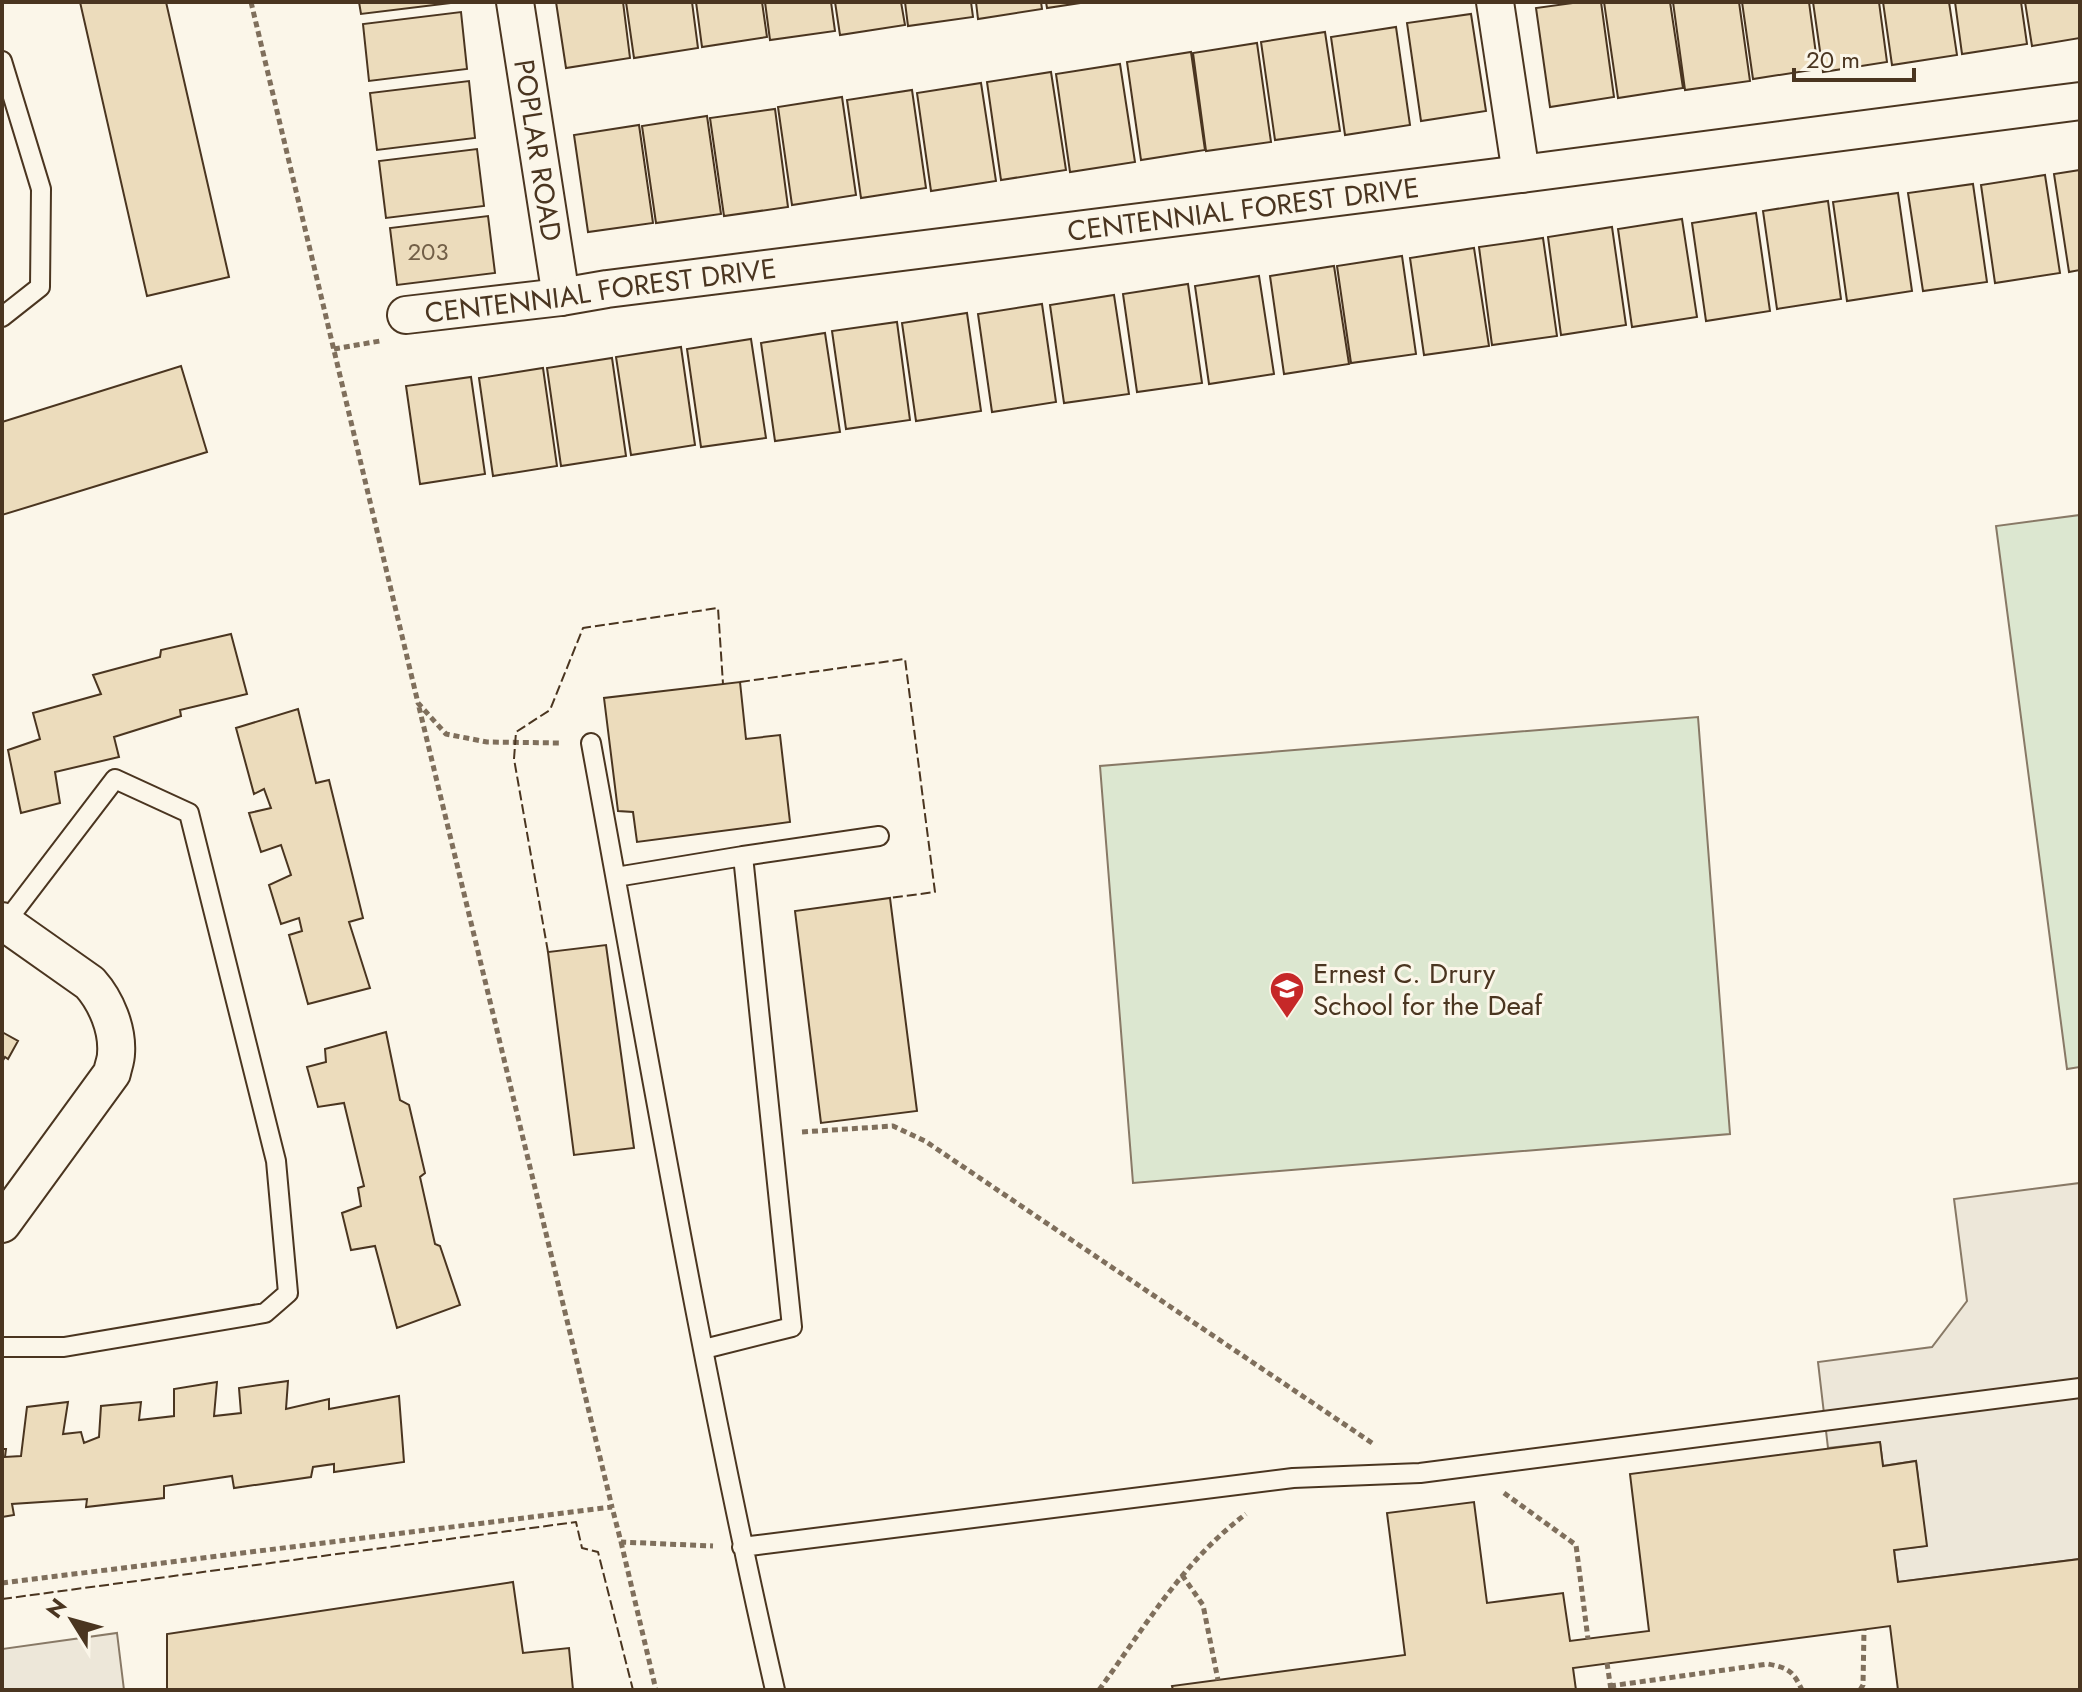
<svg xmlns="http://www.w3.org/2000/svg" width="2082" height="1692" font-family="Jost,sans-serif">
	<rect width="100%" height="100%" fill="#fbf6e9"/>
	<path fill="#dce7d0" stroke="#887966" stroke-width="2" d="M2080 515V1067L2067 1069 1996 526Z
		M1698 717 1730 1134 1133 1183 1100 766Z"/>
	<path fill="#ede7d9" stroke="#887966" stroke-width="2" d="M2080 1183V1559L1898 1582 1894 1550 1926 1546 1916 1461 1883 1466 1880 1442 1828 1448 1818 1362 1932 1347 1967 1301 1954 1199Z
		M117 1633 124 1690H2V1649Z"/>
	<path fill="#ecdcbc" stroke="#4a3520" stroke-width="2" d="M80 2H166L229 277 147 296Z
		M359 2H459L361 14Z
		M556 2H623L630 58 566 68Z
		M626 2H692L698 48 634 58Z
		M696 2H762L767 37 702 47Z
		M765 2H831L835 31 770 40Z
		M835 2H901L905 25 840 35Z
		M905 2H971L973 17 908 26Z
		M976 2H1041L1042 9 978 19Z
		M1046 2H1087L1047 8Z
		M1580 2H1601L1614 97 1550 107 1536 8Z
		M1604 2H1670L1683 88 1618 98Z
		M1673 2H1739L1750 81 1685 90Z
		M1742 2H1809L1818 69 1753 79Z
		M1813 2H1879L1887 62 1823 72Z
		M1883 2H1949L1957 55 1892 65Z
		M1955 2H2021L2027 44 1962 54Z
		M2025 2H2080V38L2032 46Z
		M461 12 467 69 369 81 363 24Z
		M1471 14 1486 111 1421 121 1407 23Z
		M1396 27 1410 125 1345 135 1331 37Z
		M1325 32 1340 131 1275 140 1261 42Z
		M1257 43 1271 142 1206 151 1193 53Z
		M1191 52 1205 150 1141 160 1127 62Z
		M1120 64 1135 162 1070 172 1056 74Z
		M1051 72 1066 170 1001 180 987 82Z
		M469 81 475 138 377 150 370 93Z
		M981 83 996 181 931 191 917 93Z
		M912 90 926 188 861 198 847 100Z
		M842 97 856 195 792 205 778 107Z
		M775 109 788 207 724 216 710 118Z
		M707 116 721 214 656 223 642 126Z
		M639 125 653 223 588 232 574 135Z
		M477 149 484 206 386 218 379 161Z
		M2080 170V270L2069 272 2054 174Z
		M2045 175 2060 273 1995 283 1981 185Z
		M1973 184 1987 282 1923 291 1908 193Z
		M1898 193 1912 291 1847 301 1833 202Z
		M1828 201 1841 299 1777 309 1763 211Z
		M1756 213 1770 311 1706 321 1692 223Z
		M488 216 495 273 397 285 390 228Z
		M1682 219 1697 317 1632 327 1618 229Z
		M1612 227 1626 325 1561 335 1548 237Z
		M1543 238 1557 336 1492 345 1479 247Z
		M1474 248 1489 346 1424 355 1410 258Z
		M1402 256 1416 354 1351 363 1337 266Z
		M1334 266 1349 364 1284 374 1270 276Z
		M1259 276 1274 374 1209 384 1195 286Z
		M1188 284 1202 383 1137 392 1123 294Z
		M1114 295 1129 394 1064 403 1050 305Z
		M1042 304 1056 402 992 412 978 314Z
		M967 313 981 411 916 421 902 323Z
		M897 322 910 420 846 429 832 331Z
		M825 333 840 432 775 441 761 343Z
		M751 339 766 438 701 447 687 349Z
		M681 347 695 445 631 455 616 357Z
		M612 358 626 456 561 466 547 368Z
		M181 366 207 452 2 515V422Z
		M543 368 557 466 493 476 479 378Z
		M471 377 485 474 420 484 406 386Z
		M231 634 247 694 180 710 181 716 114 737 119 757 55 772 60 803 21 813 8 750 40 739 33 713 101 694 93 675 160 657 161 650Z
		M740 682 746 739 780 735 790 822 637 842 633 812 618 811 604 698Z
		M298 709 316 783 329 780 363 918 349 922 370 988 308 1004 289 935 302 931 299 918 281 924 269 885 291 875 281 845 261 852 249 813 271 808 264 789 254 794 236 728Z
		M890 898 917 1111 821 1123 795 911Z
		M606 945 634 1148 574 1155 548 952Z
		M2 1032 18 1041 8 1059 5 1057 2 1062Z
		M386 1032 400 1100 409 1105 425 1173 420 1177 435 1244 440 1246 460 1305 397 1328 375 1246 351 1250 342 1213 361 1206 358 1188 364 1186 344 1103 318 1107 307 1067 326 1062 325 1049Z
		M288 1381 286 1409 329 1399V1409L399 1396 404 1462 334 1472V1464L313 1467 311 1477 234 1488 232 1476 164 1486V1498L86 1507 87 1499 12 1504 14 1515 2 1517V1449H6L5 1457 21 1456 27 1407 68 1402 63 1434 81 1432 84 1443 99 1437 101 1406 141 1402 139 1420 174 1416V1389L217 1382 214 1416 241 1413 239 1388Z
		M1880 1442 1883 1466 1916 1461 1927 1546 1894 1550 1898 1582 2080 1559V1690H1898L1890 1626 1573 1668 1576 1690H1173L1172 1686 1405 1655 1387 1513 1474 1502 1487 1603 1563 1593 1570 1641 1649 1631 1630 1474Z
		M513 1582 523 1653 569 1648 573 1690H167V1634Z"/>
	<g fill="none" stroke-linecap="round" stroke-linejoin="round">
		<defs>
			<path id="lane" d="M2 61 41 189 40 287 2 317
				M591 743C649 1059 703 1377 775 1690
				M743 856 879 836
				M616 877 743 856 792 1327 704 1349
				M2 1347H64L265 1313 288 1293 276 1161 189 813 115 779 5 923
				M742 1547 1293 1478 1420 1473 2080 1388"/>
			<g id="street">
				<path id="s1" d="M515 2 561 297"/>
				<path d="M1495 2 1521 174"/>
				<path id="s2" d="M406 315 561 297 607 289 1521 174 2080 101"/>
				<path d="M2 921 90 983C106 1001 118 1029 116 1054 116 1060 113 1067 112 1073L2 1224"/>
			</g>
		</defs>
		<use href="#lane" stroke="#4a3520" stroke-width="22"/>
		<use href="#street" stroke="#4a3520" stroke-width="40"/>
		<path stroke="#7f6f5c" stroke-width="5" stroke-dasharray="6 4" stroke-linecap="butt" d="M251 2 418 703 446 734 487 742 562 743
			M334 349 380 341
			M419 707 612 1507
			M802 1132 893 1126 925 1141 1375 1445
			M1504 1493 1576 1545 1588 1639
			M621 1542 656 1690
			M1182 1575 1203 1605 1218 1680
			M2 1583 612 1507 621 1542 713 1546
			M1607 1663 1611 1690
			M1610 1686 1768 1664C1789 1668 1793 1671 1802 1690
			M1099 1690C1144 1628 1184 1560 1246 1514
			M1860 1690 1863 1685 1864 1630"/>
		<use href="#lane" stroke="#fbf6e9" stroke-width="18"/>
		<use href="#street" stroke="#fbf6e9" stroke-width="36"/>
		<path stroke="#4a3520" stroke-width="2" stroke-dasharray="10 4" stroke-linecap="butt" d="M740 682 905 659 935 892 890 898
			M548 952 514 759 516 732 550 710 583 628 718 608 723 684
			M2 1599 576 1522 582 1548 598 1552 633 1690"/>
	</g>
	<defs>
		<symbol id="school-pin" viewBox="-11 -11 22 30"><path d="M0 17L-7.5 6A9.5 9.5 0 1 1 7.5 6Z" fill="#c62828" stroke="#fbf6e9"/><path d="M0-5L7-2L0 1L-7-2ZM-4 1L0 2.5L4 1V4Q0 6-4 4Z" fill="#fff"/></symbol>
	</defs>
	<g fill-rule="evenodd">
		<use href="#school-pin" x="1267" y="969" width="40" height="54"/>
	</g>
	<g text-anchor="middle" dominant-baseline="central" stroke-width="6" stroke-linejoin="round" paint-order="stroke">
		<g font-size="24" fill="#725f47">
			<text x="428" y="251">203</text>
		</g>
		<g font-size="28" fill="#4a3520" stroke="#fbf6e9">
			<text stroke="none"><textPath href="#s1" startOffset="150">POPLAR ROAD</textPath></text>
			<text stroke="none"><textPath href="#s2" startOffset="844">CENTENNIAL FOREST DRIVE</textPath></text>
			<text stroke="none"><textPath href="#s2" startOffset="196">CENTENNIAL FOREST DRIVE</textPath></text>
		</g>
		<g font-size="28" fill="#4a3520" stroke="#fbf6e9" text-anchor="start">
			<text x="1313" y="973">Ernest C. Drury<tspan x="1313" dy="32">School for the Deaf</tspan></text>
		</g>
	</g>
	<rect width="2082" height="1692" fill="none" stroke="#4a3520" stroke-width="8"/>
	<g transform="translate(72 1620) rotate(307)" stroke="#fbf6e9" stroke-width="6" paint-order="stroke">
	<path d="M0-6L14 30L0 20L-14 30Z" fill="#4a3520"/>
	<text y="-12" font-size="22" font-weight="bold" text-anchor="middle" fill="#4a3520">N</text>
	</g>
	<path d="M1794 68v12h120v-12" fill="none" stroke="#4a3520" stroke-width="4"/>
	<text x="1806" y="68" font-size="24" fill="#4a3520" stroke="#fbf6e9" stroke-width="6" paint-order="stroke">20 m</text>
</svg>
